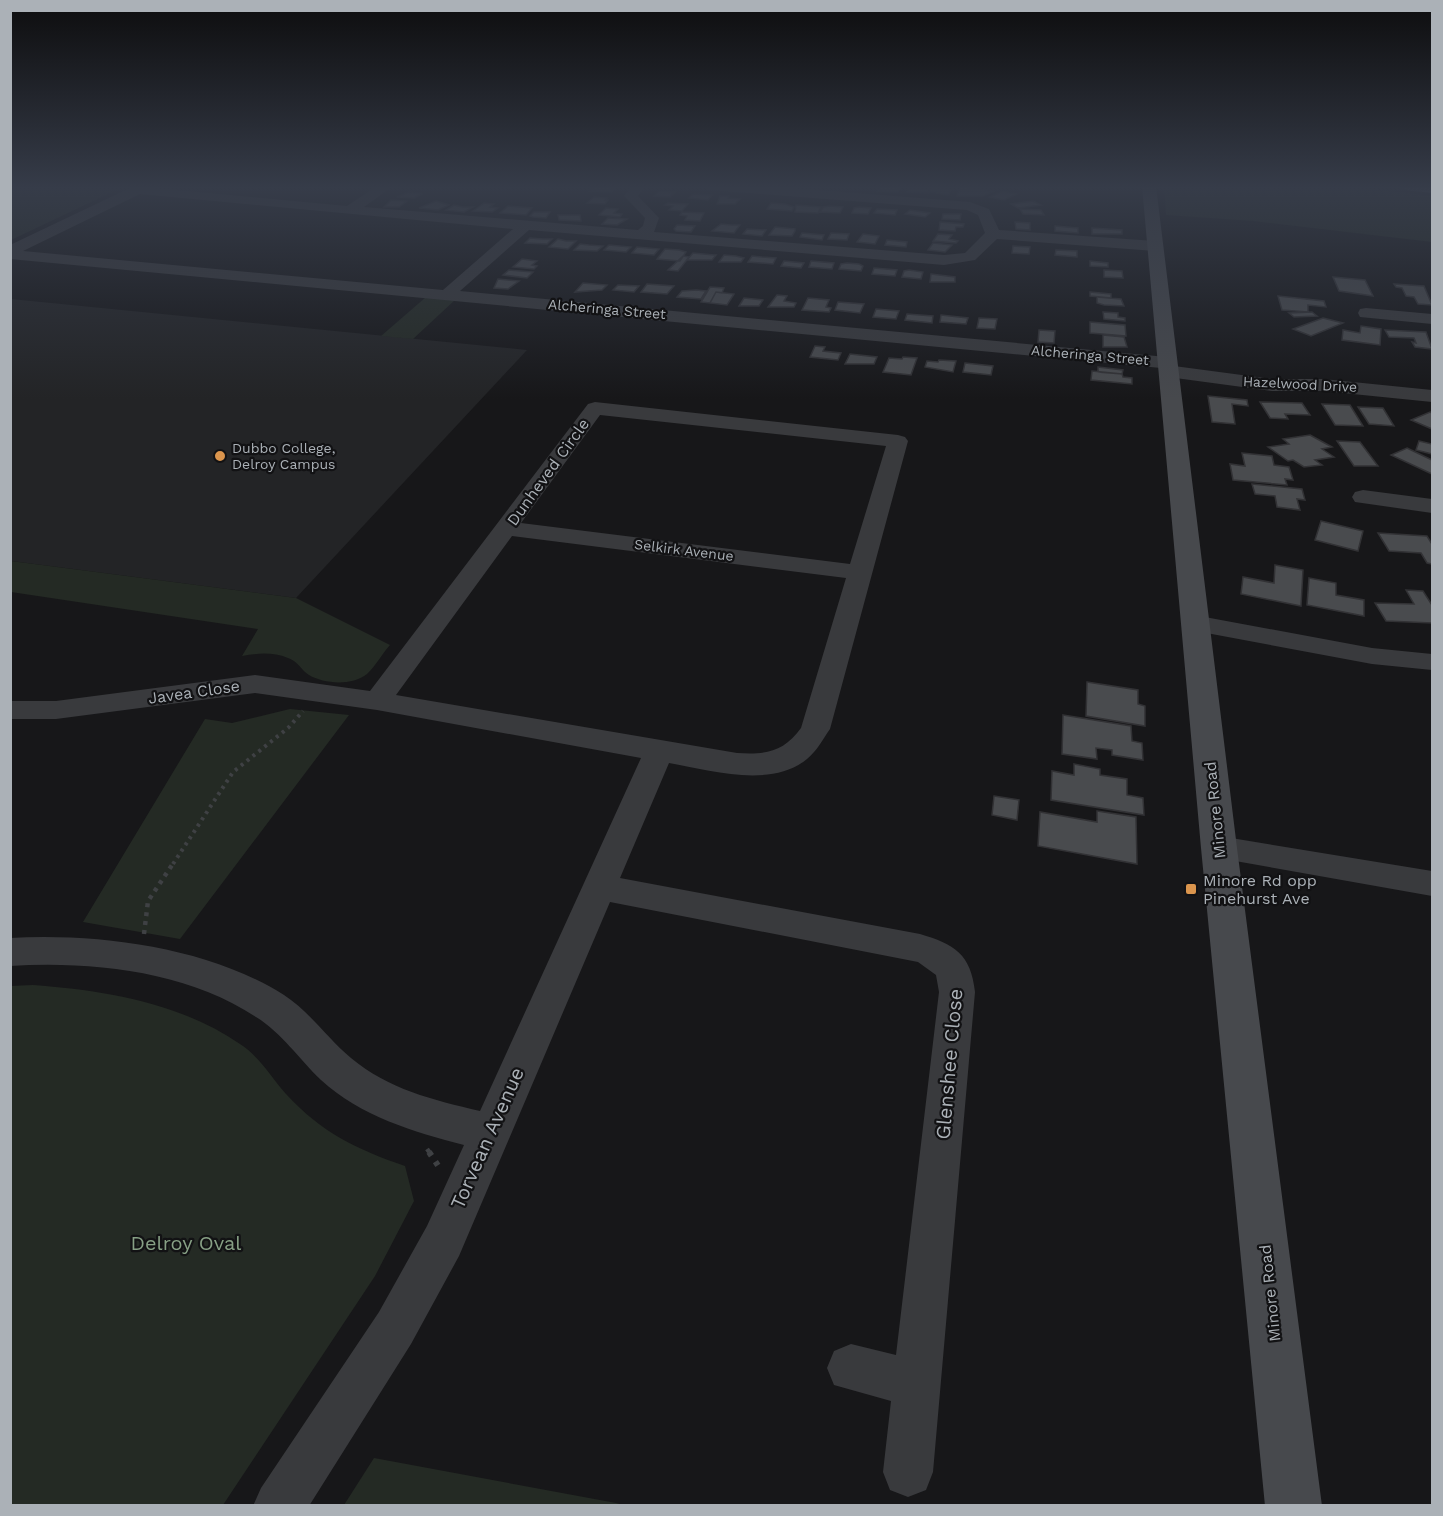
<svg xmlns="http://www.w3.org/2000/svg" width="1443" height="1516" font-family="'Work Sans',sans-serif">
	<rect width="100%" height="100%" fill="#171719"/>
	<path fill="#232426" d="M11 299 527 350 296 598 11 561Z"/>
	<path fill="#242a24" d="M11 186H125L11 240Z
		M1164 186H1346L1432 196V242L1253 221 1166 215Z
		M426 297 455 300 413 339 381 336Z
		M11 561 296 598 390 645C382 654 375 667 367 674 352 686 324 684 309 675 301 670 298 661 288 658 273 652 258 653 242 656L258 629 11 592Z
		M290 709 349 715 180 939 83 922 205 719 232 723Z
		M33 985C103 990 181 1003 240 1044 260 1057 271 1077 286 1094 322 1133 356 1149 405 1166L414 1201 375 1276 223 1505H11L10 986Z
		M374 1458 616 1503 623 1505H344Z"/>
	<path fill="#494b4e" stroke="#323235" stroke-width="1.5" d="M594 186 602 187 615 188 611 192 589 191Z
		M879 186H883L900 188 898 192 877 191Z
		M960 187 982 189 994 191 983 196H957Z
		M909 188 929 189 928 193 907 192Z
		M931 188H936L951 189 949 195 929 192Z
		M659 191 675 192 670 197 654 196Z
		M1003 191 1017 194 1004 200 990 197Z
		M409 192 420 193 422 194 414 198 397 197Z
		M693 194 712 195 708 200 689 198Z
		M720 196H729L728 198 740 199 735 204H717Z
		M594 197 607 198 605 200H608L605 204 587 203Z
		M391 200 407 201 399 207H384Z
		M436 201 449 205 438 210 419 208Z
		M1033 201 1041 205 1018 208 1011 204Z
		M484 203 494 204 490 207 498 208 492 212 473 211Z
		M668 203 688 204 682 211 669 210 673 206 665 205Z
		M771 203 785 204 794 207 792 211 767 209Z
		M454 205 463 207H473L464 212 446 210Z
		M796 205 821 207 818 213 795 212Z
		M508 206 532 208 526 215 500 213Z
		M830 206 843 207 840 213 820 212 823 207Z
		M859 207 871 208 868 214 852 213 854 208Z
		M606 208 618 209 614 213 622 214 620 217 599 215Z
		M877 209 897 210 895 215 874 213Z
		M1020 209 1041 210 1044 215 1023 214Z
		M910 210 930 213 925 217 905 214Z
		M534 212H550L546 218 533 217 530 216Z
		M682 212 704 213 700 221 685 220 687 216 680 215Z
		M943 214H961L960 220 942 219Z
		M558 215H580L581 221 559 220Z
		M608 218 627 219 617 225 602 224Z
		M940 222 964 224 963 227H956L955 231 939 230Z
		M1015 222 1030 223V230L1016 229Z
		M721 224 731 225H740L734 233 712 231Z
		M677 225 695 226 691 232 676 231 674 229Z
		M1055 226 1078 228V233L1055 231Z
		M775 227 795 229V231L792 236 769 235Z
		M1092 228 1122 230V234H1092Z
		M747 229 766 230 762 236 743 234Z
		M802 233 824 235 822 240 800 237Z
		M831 233 849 234 847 240 828 239Z
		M863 234 879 236 875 244 857 242Z
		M938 234 952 235 949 239 958 241 956 243 933 241Z
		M530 238 543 239H552L547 244 525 243Z
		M558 239 566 241H576L568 249 549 247Z
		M887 240 907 242 906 247 885 245Z
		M933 243 952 245 945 252 928 250Z
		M580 244 589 245 603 246 597 251 574 250Z
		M609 245 631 247 626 252 604 250Z
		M1013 246 1030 247 1029 254 1012 253Z
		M637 247 659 249 654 255 632 253Z
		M665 249 679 250 686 252 680 261 657 259Z
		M1056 250 1077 251V257L1055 255Z
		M693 253 714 255H716L712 260H687Z
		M724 255 736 256 744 258 741 262H719Z
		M683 256 689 257 678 271 668 270Z
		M752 256 762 257 776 258 773 264 748 262Z
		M522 259 537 261 532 265 537 266 534 269 513 267Z
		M784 261 804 263 801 268 781 266Z
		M811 261 834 263 832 269 809 267Z
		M1090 261 1108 263V267L1090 266Z
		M847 263 859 264 863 266 861 271 839 269 841 264Z
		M874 268 897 270 895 276 872 274Z
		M509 270 533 272 527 278 503 275Z
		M909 270 923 272 921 279 902 277 904 271Z
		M1104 270 1122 271 1123 278 1104 277Z
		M931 274 955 277V282H930Z
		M1333 277 1365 280 1373 296 1339 291Z
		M498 279 519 281 508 289 494 288Z
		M583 283 607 285 602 290 575 292Z
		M647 284 674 286 667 294 641 292Z
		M1394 284 1424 286 1432 305 1418 304 1414 297 1406 296 1402 288 1396 287Z
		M618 285 639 286 634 292 613 290Z
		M710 287 724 288 722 293 716 292 710 303 701 302Z
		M696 290 706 291 701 299 677 297 682 291Z
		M716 292 734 294 727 305 710 303Z
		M1090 292 1111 294V298L1090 296Z
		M777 295 787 296 784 301 796 303 794 307H768Z
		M1278 296 1324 301 1326 307 1308 305V312L1282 310Z
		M1097 297 1121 299 1124 306 1104 305 1097 303Z
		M744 298 763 300 759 306H739Z
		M808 298 829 300 826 307 831 308 829 312 802 310Z
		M838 302 864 304 860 313 835 310Z
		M876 309 899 311 896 319 873 317Z
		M1103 312 1118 313V317L1125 318V321L1104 319Z
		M1312 312 1317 316 1294 317 1289 313Z
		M907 314 933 316 932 323 905 320Z
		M941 315 968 318 966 324 940 322Z
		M979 318 997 319 995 329 977 328Z
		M1323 318 1343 323 1311 336 1293 329Z
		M1090 322 1125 325 1126 336 1090 333Z
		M1361 326 1381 329 1380 345 1342 340 1343 330 1360 333Z
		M1039 330 1055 331 1054 343 1038 342Z
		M1385 330 1426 332 1432 349 1415 347 1412 342 1416 343 1414 338 1389 337Z
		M1103 335 1124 337 1127 347H1103Z
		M815 346 825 347 823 351 841 353 838 360 810 357Z
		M850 354 877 357 874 364H845Z
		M903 357 917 358 911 375 883 372 889 358 902 359Z
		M939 360 956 361 953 372 925 367 927 361 938 362Z
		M965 363 993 366 991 375 963 372Z
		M1098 367 1123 370 1122 374 1098 372Z
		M1092 371 1122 374 1123 377 1132 378V384L1091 380Z
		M1208 396 1247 400 1248 406 1232 404 1235 424 1212 422Z
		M1260 402 1302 403 1310 415 1285 414 1288 419 1270 418Z
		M1322 404 1350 405 1363 426 1335 425Z
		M1358 407 1383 408 1394 426 1369 424Z
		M1430 412 1432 413V429L1411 420Z
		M1310 435 1332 447 1322 449 1334 457 1315 460 1322 465 1304 467 1293 460 1288 461 1268 447 1289 444 1283 439Z
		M1337 441 1360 442 1378 466H1354Z
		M1419 441 1432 444V454L1416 450Z
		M1407 448 1432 460V474L1391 455Z
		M1242 453 1272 456 1274 465 1289 467 1293 480 1285 479 1287 485 1233 480 1230 464 1245 466Z
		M1252 484 1302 489 1305 500 1297 499 1300 510 1277 507 1275 496 1255 494Z
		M1321 521 1363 531 1358 551 1315 540Z
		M1378 533 1427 536 1432 544V564L1427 563 1421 553 1389 551Z
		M1275 565 1303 570 1301 606 1241 594 1243 577 1274 583Z
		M1309 578 1336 583V595L1364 600V616L1307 605Z
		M1406 590 1423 591 1432 605V623L1386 621 1375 603 1414 604Z
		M1087 682 1138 690V704L1145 706V726L1086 716Z
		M1063 715 1131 726 1132 741 1142 743 1143 760 1112 755V750L1096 748 1097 759 1062 754Z
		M1074 764 1100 769V775L1127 779V795L1143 798 1144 815 1051 800 1052 771 1074 775Z
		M994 796 1019 800 1017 820 992 815Z
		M1097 811 1136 817 1137 864 1038 846 1040 812 1097 822Z"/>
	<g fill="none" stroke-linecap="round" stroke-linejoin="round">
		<path stroke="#3f4144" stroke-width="4" stroke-dasharray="3 4.5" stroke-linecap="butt" d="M173 864 233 772 288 728 303 711"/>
		<path stroke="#3f4144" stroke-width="4.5" stroke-dasharray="4 5" stroke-linecap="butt" d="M144 934 148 901 174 862
			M427 1149 430 1153"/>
		<path stroke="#3f4144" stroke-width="6" stroke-dasharray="4.5 7" stroke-linecap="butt" d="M429 1152 439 1167"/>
		<path fill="#393a3d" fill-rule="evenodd" d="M134 186 347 206 377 186H393L364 207 638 230 643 226 645 218 624 196 632 186H646L638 196 659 218 654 232 944 255 965 253 985 233 978 215 967 210 710 190 704 186H768L970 202 989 209 999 230 1155 241 1163 246 1155 251 997 239 975 260 944 265 529 230 460 291 1167 357 1174 359 1176 363 1174 366 1272 379H1323L1432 390V402L1323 391H1272L1168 377 1161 375 1159 371 1161 368 10 259V245ZM140 194 513 229 443 290 23 251Z
			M1366 308 1432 314V324L1360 317 1358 313 1360 309Z
			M595 402 898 435 905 437 908 441 830 729C823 739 817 751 807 759 770 789 710 770 669 763L620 878 920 934C954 944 971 954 975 992L933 1472 926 1490 908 1497 890 1490 883 1472 891 1401 834 1385 827 1368 834 1351 851 1344 896 1355 939 992 936 975 918 962 610 902 459 1256 411 1344 309 1506H253L261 1488 379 1312 427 1226 464 1145C414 1132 360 1116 321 1080 299 1059 282 1033 256 1017 186 971 92 961 10 966V938C98 933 208 947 284 995 310 1012 327 1038 351 1058 388 1089 433 1100 480 1111L641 758 377 710 255 693 56 719H10V701H56L255 675 370 691 588 404ZM600 415 886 446 850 564 521 523ZM512 536 846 578 801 728C784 752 765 755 737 753L396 695Z
			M1363 490 1432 499V513L1355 502 1352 497 1355 492Z
			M1194 615 1372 648 1432 654V670L1372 664 1185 629 1181 623 1185 617Z
			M1219 836 1432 871V896L1207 856 1203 848 1207 840Z"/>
		<path fill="#47494d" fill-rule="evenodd" d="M1142 186H1156L1237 848 1322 1506H1265L1201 848Z"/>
		<path fill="#65696e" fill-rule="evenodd" d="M1398 186H1432V193L1405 190Z"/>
	</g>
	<linearGradient id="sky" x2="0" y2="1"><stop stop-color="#0d0d0e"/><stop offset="0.47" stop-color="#363c49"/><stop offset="1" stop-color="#363c49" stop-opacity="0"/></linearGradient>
	<rect width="1443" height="399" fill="url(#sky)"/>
	<g fill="#db954d" stroke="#121214" stroke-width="2">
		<circle cx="220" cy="456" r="6"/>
		<rect x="1185" y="883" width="12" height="12" rx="3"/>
	</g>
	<g text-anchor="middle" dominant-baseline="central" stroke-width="4.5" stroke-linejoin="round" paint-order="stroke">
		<g font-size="14" fill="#abb1b7" stroke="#121214">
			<text transform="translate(607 309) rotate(5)">Alcheringa Street</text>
			<text transform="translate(1090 355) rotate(5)">Alcheringa Street</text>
			<text transform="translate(1300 384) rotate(3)">Hazelwood Drive</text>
			<text transform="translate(684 550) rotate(7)">Selkirk Avenue</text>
		</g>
		<g font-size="14" fill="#abb1b7" stroke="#121214" text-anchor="start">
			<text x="232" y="448">Dubbo College,<tspan x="232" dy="16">Delroy Campus</tspan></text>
		</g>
		<g font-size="16" fill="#abb1b7" stroke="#121214">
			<text transform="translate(548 472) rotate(-54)">Dunheved Circle</text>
			<text transform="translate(194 692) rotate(-8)">Javea Close</text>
			<text transform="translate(1215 810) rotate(-96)">Minore Road</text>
			<text transform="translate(1270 1293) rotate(-96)">Minore Road</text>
		</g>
		<g font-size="16" fill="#abb1b7" stroke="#121214" text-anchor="start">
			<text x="1203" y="880">Minore Rd opp<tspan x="1203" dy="18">Pinehurst Ave</tspan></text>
		</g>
		<g font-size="20" fill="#abb1b7" stroke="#121214">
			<text transform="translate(949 1064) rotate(-85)">Glenshee Close</text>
			<text transform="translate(487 1138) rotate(-66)">Torvean Avenue</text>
		</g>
		<g font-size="20" fill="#87a085" stroke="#121214">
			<text x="186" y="1243">Delroy Oval</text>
		</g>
	</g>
	<rect width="1443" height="1516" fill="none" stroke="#abb1b7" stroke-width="24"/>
</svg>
